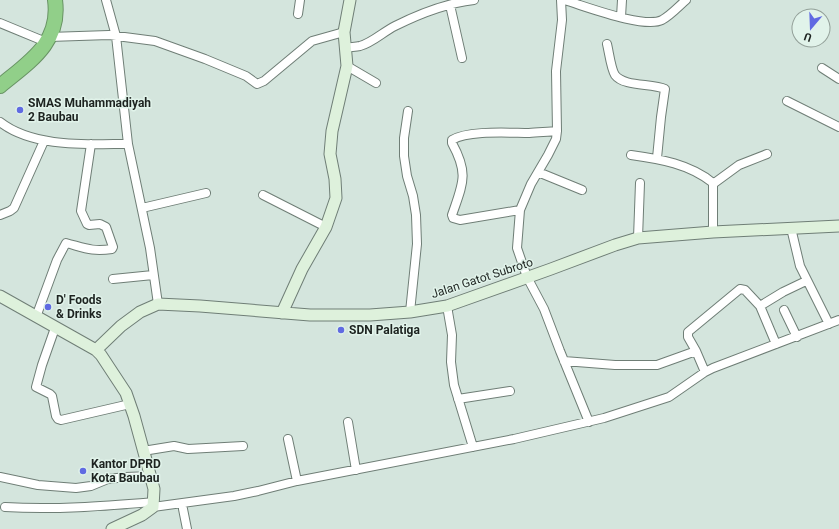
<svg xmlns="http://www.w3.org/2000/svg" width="839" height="529" font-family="Roboto,sans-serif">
	<rect width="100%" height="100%" fill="#d4e5dd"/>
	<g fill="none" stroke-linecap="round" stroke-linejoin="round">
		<defs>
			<path id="street" d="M561 0 562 20 556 71 557 131 556 139 548 155 531 184 520 210 517 248 527 277 544 309 560 351 589 422
				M564 0C585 6 644 29 662 20 671 15 679 6 686 0
				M450 5 462 58
				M298 14 300 0
				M621 17 622 0
				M0 23 46 42
				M49 37 109 35 155 41 205 59 246 76 257 84 264 81 312 41 344 32
				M607 44C609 52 611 69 615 75 624 87 652 83 665 89L661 117 657 158
				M345 48C350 47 355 47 360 46 372 43 383 32 395 26 419 14 447 3 474 0
				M347 66 376 83
				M822 68 839 79
				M787 101 839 127
				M408 111 404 138V156L407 176 413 196 416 215 417 244 410 312
				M0 122C33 148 88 144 128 144L116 36 106 0
				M128 144 150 248 158 304
				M631 155C660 159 690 164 713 183
				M538 172 582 190
				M263 195 326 227
				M142 208 206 193
				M520 210 460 220 453 218 452 215C463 183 469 174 452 143V140C468 130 510 133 529 133 538 132 548 132 557 131
				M0 215 10 211 14 208 44 141
				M791 228 800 266 829 324
				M713 232V184L739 165 767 154
				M638 238 640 183
				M113 279 153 275
				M447 306 452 335 451 362 454 385 473 447
				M760 306 783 292 806 281
				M784 310 797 337
				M36 317 57 260 66 243C85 248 92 252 112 249L113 247 106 227 100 224 89 225 87 224 81 211 91 144
				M55 328 42 365 36 387 50 394 52 396 56 416 58 419 61 420 130 404
				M564 361 615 365H657L696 351
				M705 372 696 351 688 337V332L740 289 745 290 760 306 776 344
				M458 399 510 391
				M348 422 356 470
				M288 439 297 481
				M143 451 174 446 188 449 243 446
				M0 477 38 485 76 488 91 486 108 479 126 477 150 476
				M5 507C55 510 104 506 154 502
				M153 507 234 496 258 491 297 481 514 439 604 418 669 397 705 372 713 368 839 320
				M183 509 187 529"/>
			<path id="secondary" d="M0 296 96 350 101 355 126 393 134 416 154 489 153 507 142 515 112 529
				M282 313 302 269 326 227 336 198 335 179 330 154 332 131 347 66 344 32 350 0
				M96 350 121 326 140 312 158 304 200 306 310 315H370L410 312 447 306 551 269 615 245 638 238 713 232 839 226"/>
			<path id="highway" d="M0 86C29 62 61 43 55 0"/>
		</defs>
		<use href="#street" stroke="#6f7e76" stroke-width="10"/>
		<use href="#secondary" stroke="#6f7e76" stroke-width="13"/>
		<use href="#highway" stroke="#689364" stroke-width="16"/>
		<use href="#street" stroke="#fff" stroke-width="8"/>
		<use href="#secondary" stroke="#def1dc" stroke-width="11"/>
		<use href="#highway" stroke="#91cf89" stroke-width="14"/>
	</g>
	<g fill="#606ae2" stroke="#e1f3ea" stroke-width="1.5">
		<circle cx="20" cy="110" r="4"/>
		<circle cx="48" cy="307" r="4"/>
		<circle cx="341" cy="330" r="4"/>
		<circle cx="83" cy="471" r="4"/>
	</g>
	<g text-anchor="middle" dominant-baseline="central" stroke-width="3" stroke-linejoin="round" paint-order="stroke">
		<g font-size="12" font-weight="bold" fill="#1d2320" stroke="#e1f3ea" text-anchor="start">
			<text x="28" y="103">SMAS Muhammadiyah<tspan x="28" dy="14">2 Baubau</tspan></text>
			<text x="56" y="300">D' Foods<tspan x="56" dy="14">&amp; Drinks</tspan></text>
			<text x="349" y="330">SDN Palatiga</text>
			<text x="91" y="464">Kantor DPRD<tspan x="91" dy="14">Kota Baubau</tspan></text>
		</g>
		<g font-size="12" fill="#1d2320" stroke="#e1f3ea">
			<text transform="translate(482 278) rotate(-18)">Jalan Gatot Subroto</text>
		</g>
	</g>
	<g transform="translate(811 28) rotate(199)"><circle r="19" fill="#e1f3ea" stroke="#93a099"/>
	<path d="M0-3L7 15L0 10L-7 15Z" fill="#606ae2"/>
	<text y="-6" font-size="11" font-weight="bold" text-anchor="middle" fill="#1d2320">U</text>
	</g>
</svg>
